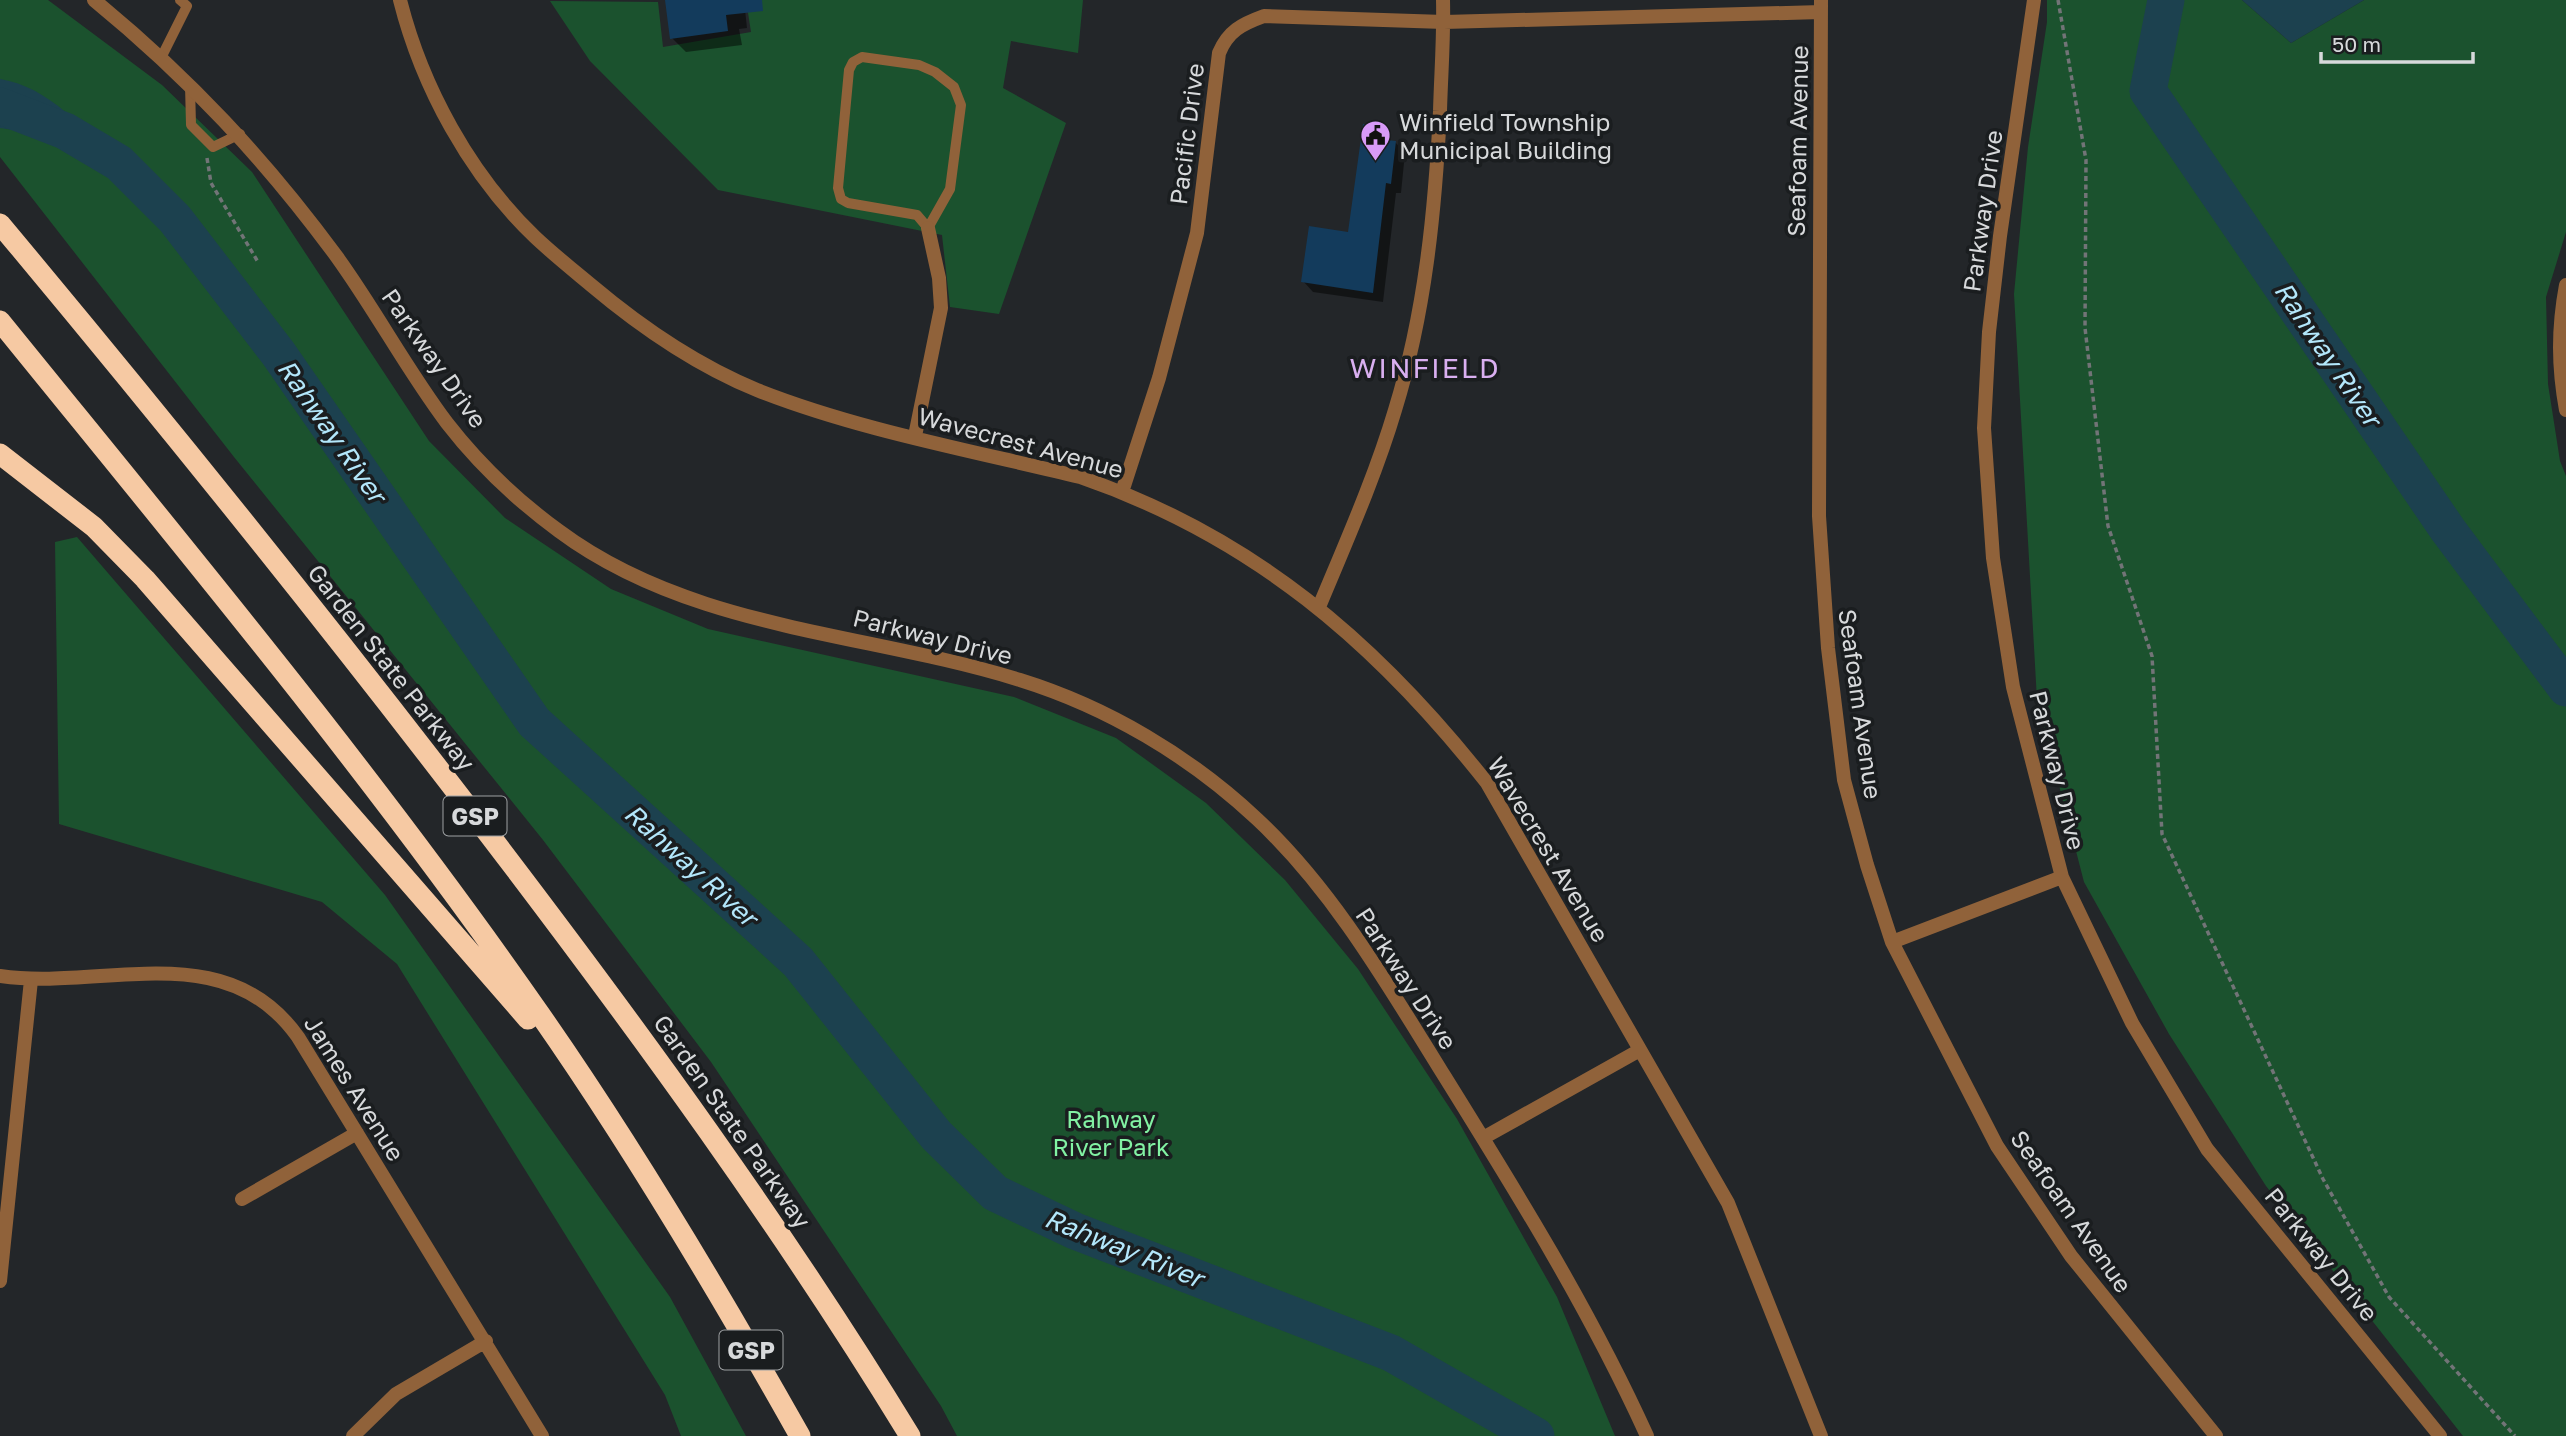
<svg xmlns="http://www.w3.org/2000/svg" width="2566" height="1436" font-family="'Golos Text',sans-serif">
	<rect width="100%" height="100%" fill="#232629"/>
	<path fill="#1b522e" d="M0 0H48L162 85 252 172 429 441 505 518 611 589 708 629 1014 697 1116 738 1206 803 1285 880 1358 969 1457 1119 1557 1297 1615 1436H957L941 1406 711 1062 543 840 234 457 0 157Z
		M746 0H1083L1078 53 1011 41 1003 88 1066 123 999 314 950 307 942 235 718 190 590 61 550 1 658 2 663 47 751 32Z
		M2047 0H2242L2291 43 2364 0H2566V232L2546 297 2548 384 2560 461 2566 476V1436H2463L2266 1186 2169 1034 2084 882 2037 700 2014 294 2028 147 2047 22Z
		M77 537 385 895 670 1297 746 1436H681L665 1395 397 964 322 902 59 824 55 542Z"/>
	<path fill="#1c414f" d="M2242 0H2364L2291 43Z
		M0 79C50 87 84 130 119 163L40 134 0 128Z"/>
	<path fill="#0007" d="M667 0H744L747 28 739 29 742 45 686 52 672 38Z
		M1378 128 1388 142H1395L1405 153 1401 193H1396L1383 302 1313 292 1303 281 1349 234Z"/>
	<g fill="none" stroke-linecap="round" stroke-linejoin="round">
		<path stroke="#1c414f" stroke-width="37" d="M2166 0 2148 91 2448 530 2566 688
			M0 106 65 131 119 163 175 219 278 353 534 722 798 962 936 1135 995 1193 1075 1231 1391 1353 1536 1436"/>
	</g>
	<path fill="#133b5c" d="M665 0H762L763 11 726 15 728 31 670 39Z
		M1363 124 1379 126 1377 139 1396 141 1391 184 1386 183 1373 293 1301 282 1309 226 1348 232Z"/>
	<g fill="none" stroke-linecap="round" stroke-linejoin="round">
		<path stroke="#727477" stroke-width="3.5" stroke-dasharray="5 3.5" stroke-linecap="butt" d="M2058 0 2086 160 2085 328 2108 526 2152 656 2162 834 2323 1179 2389 1297 2515 1436
			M207 158 211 183 258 262"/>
		<path stroke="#90623a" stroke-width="10" d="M862 57 919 65 935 72 954 87 961 105 950 189 928 228 917 215 848 203 841 199 838 188 849 70 853 62Z
			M161 58 187 6 180 0
			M190 85 191 125 213 147 240 134"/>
		<path stroke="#90623a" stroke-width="14" d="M94 0C188 77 265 159 337 257 376 311 407 370 447 423 478 463 518 501 559 531 692 630 866 632 1020 680 1107 707 1190 756 1257 819 1332 889 1386 982 1440 1069 1514 1188 1589 1308 1647 1436
			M400 0C422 87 470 175 535 237 553 254 573 270 591 285 642 328 696 365 757 390 858 430 974 451 1080 477 1252 536 1376 642 1487 783L1728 1203 1821 1436
			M1821 0 1819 516 1828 648 1844 780 1867 865 1892 942 1997 1146 2071 1256 2216 1436
			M2034 0 2000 236 1989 332 1984 428 1993 558 2013 687 2062 877 2132 1023 2207 1149 2440 1436
			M2566 285C2558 328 2558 366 2566 410
			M915 436 941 308 939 278 928 228
			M1122 492 1159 378 1197 233 1219 53C1228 31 1242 24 1264 16L1444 22 1821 12
			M1319 607C1346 542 1375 477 1395 410 1425 313 1435 212 1440 111 1441 74 1444 37 1443 0
			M1892 942 2062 877
			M0 976C104 991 225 934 298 1037L542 1436
			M1483 1138 1640 1050
			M242 1199 357 1133
			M0 1281 31 980
			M353 1436 396 1394 486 1341"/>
		<path stroke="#f6c9a3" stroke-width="21" d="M0 224C168 425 332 629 491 837 639 1031 783 1228 910 1436
			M0 321C184 548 372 773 539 1013 634 1149 719 1292 800 1436
			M0 454 94 527 145 579 528 1019"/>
	</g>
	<defs>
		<symbol id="civic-pin" viewBox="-11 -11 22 30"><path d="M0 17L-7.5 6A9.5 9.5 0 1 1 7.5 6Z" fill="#d89bf8" stroke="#1a1d1f"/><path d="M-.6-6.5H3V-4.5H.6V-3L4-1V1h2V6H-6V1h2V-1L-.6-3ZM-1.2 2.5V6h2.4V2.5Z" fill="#111"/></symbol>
	</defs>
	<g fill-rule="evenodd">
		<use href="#civic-pin" x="1358" y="118" width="35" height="47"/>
	</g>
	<g text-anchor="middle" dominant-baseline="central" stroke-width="7" stroke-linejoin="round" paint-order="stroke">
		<g fill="#1a1d1f" stroke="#9ea1a3" stroke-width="2">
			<rect x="443.5" y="796.5" width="63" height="39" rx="5"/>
			<rect x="719.5" y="1330.5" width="63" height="39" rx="5"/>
		</g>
		<g font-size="23" font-weight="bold" fill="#d7d9db">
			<text x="475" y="816">GSP</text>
			<text x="751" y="1350">GSP</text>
		</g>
		<g font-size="24" fill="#d7d9db" stroke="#1a1d1f" text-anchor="start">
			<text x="1399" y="121">Winfield Township<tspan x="1399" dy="28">Municipal Building</tspan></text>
		</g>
		<g font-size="24" fill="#d7d9db" stroke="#1a1d1f">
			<text transform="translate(1186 134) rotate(-83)">Pacific Drive</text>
			<text transform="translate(1797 141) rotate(-89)">Seafoam Avenue</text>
			<text transform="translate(1982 211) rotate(-82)">Parkway Drive</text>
			<text transform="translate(435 358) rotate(55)">Parkway Drive</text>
			<text transform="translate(1021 442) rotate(15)">Wavecrest Avenue</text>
			<text transform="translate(933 636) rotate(14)">Parkway Drive</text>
			<text transform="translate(392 667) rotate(52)">Garden State Parkway</text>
			<text transform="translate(1861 704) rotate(82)">Seafoam Avenue</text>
			<text transform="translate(2058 770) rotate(76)">Parkway Drive</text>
			<text transform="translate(1549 849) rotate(59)">Wavecrest Avenue</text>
			<text transform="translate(1407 978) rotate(57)">Parkway Drive</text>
			<text transform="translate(355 1088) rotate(58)">James Avenue</text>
			<text transform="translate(733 1121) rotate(55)">Garden State Parkway</text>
			<text transform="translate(2072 1211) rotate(55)">Seafoam Avenue</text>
			<text transform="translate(2322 1254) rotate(51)">Parkway Drive</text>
		</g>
		<g font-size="24" fill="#82f2a3" stroke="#1a1d1f">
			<text x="1111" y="1118">Rahway<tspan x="1111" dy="28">River Park</tspan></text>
		</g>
		<g font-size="26" font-style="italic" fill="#b3e7fb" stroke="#1a1d1f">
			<text transform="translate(2328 354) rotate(56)">Rahway River</text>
			<text transform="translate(332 431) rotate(55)">Rahway River</text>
			<text transform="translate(691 865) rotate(42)">Rahway River</text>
			<text transform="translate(1124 1248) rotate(22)">Rahway River</text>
		</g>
		<g font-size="28" letter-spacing="2" fill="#d9aff0" stroke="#1a1d1f">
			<text x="1425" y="367">WINFIELD</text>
		</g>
	</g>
	<path d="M2321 52v10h152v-10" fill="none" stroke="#d7d9db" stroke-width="3.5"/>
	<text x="2332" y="52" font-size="21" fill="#d7d9db" stroke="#1a1d1f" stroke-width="5" paint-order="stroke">50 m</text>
</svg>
